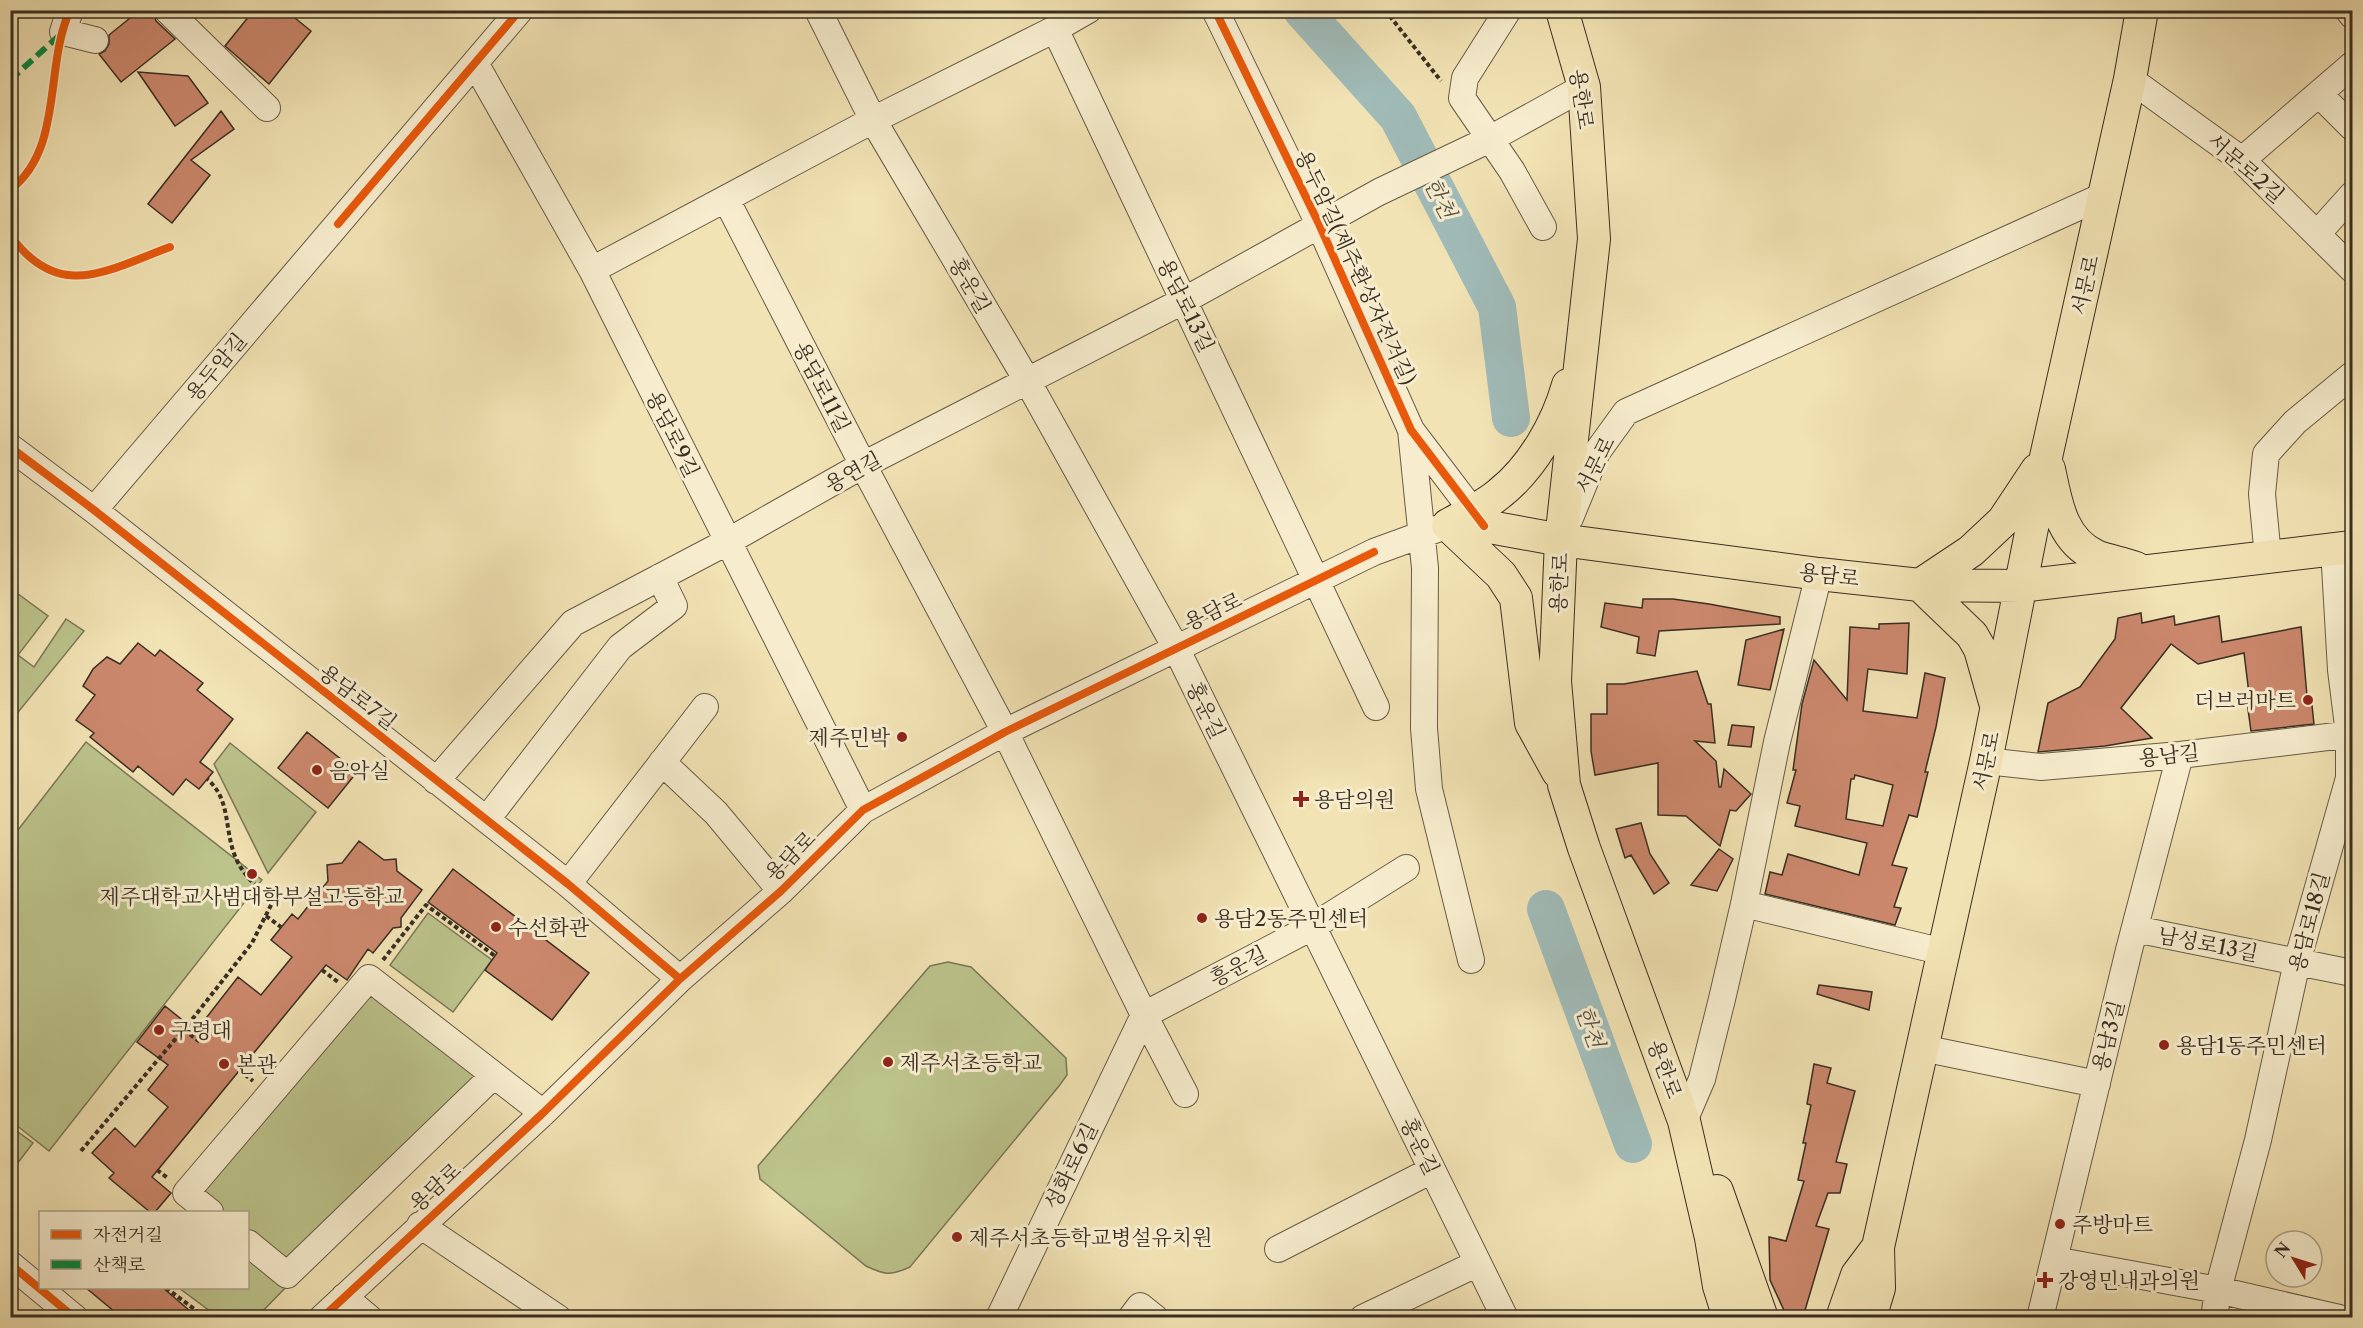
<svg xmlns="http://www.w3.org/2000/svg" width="2363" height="1328" font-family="'Libre Caslon Text','Noto Serif KR',serif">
	<rect width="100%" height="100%" fill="#f2e3b4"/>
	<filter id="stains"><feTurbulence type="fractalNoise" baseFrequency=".00333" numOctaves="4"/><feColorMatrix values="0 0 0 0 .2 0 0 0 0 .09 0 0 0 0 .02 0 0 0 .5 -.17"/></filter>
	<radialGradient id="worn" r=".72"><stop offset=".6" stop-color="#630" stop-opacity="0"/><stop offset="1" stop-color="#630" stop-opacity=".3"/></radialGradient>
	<path fill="#bcc38b" stroke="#7a7857" stroke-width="1.5" d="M10 588 48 616 18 655 34 667 66 619 84 631 11 721Z
		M86 742 262 880 49 1151 11 1121V839Z
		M230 743 316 812 268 873 214 764Z
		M428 913 492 960 453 1012 390 965Z
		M948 962 971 967 1066 1058 1067 1075 1059 1086 910 1267C890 1276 885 1275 866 1266L760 1179 758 1166 930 966Z
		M371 992 479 1074 288 1268 248 1237V1212H217L198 1197Z
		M10 1126 33 1143 11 1172H10Z
		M248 1256 287 1286 256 1318 218 1317 179 1288H248Z"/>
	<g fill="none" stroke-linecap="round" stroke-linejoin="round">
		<path stroke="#a0bbb8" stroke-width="38" d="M1302 10 1398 117 1497 307 1511 418
			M1546 909 1633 1144"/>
	</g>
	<path fill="#cc886d" stroke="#392e23" stroke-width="1.5" fill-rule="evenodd" d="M140 10H152L156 21 175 39 121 82 99 54 105 51 109 44V35Z
		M254 10H285L311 31 269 84 225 46Z
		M138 72 188 76 208 103 175 126Z
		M221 111 234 129 191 160 210 175 172 223 148 204Z
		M1643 599H1673L1709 604 1780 617V624L1659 631 1655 656 1637 653 1639 637 1601 627 1605 603 1642 608Z
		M2141 613 2142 623 2174 616 2175 625 2219 616 2222 642 2301 627 2307 696H2311L2314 724 2251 731 2247 702H2250L2244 653 2198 664 2171 644 2121 708 2152 738 2105 746 2038 752 2048 703 2080 687 2115 639 2118 618Z
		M1909 623 1907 674 1868 669 1863 711 1917 718 1925 673 1945 678 1936 727 1925 772H1928L1917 817 1909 815 1892 865 1907 868 1894 907 1901 908 1895 925 1765 894 1770 872 1782 875 1788 854 1859 875 1867 843 1795 826 1800 806 1787 803 1796 770H1793L1802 704 1814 660 1847 700 1850 627 1879 629V624ZM1855 775 1893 785 1883 826 1846 819 1851 779H1854Z
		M1784 629 1770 690 1738 685 1746 640Z
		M138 643 155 656 160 650 203 683 197 690 233 719 200 762 213 772 199 789 186 779 173 795 138 766 133 772 90 737 94 733 76 720 95 695 83 686 93 669 107 657 120 664Z
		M1697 671 1708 704H1711L1715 743 1695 741 1716 761 1719 787H1721L1724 769 1751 794 1736 811 1730 810 1720 846 1686 816 1658 815V763L1595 775 1591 751V714H1607V684H1624Z
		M1732 725 1754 727 1751 747 1728 745Z
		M307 732 357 772 328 808 278 768Z
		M1641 823 1650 854 1669 883 1654 894 1631 855 1625 858 1616 829Z
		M359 841 384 860 396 859 397 871 422 890 401 918V927L393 928 373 953 368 949 347 980 326 965 152 1177 171 1193 155 1212H150L109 1178 114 1173 92 1153 115 1128 135 1147 168 1107 148 1090 168 1065 137 1042 165 1006 196 1031 238 977 261 995 292 957 271 940 292 914 298 919 328 881 327 865 342 863Z
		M1719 849 1733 859 1717 891 1691 885Z
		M453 869 589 973 552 1020 485 970 497 953 428 902Z
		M1819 985 1872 992 1869 1010 1817 994Z
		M1814 1064 1831 1068 1827 1083 1855 1091 1836 1162 1847 1164 1840 1193H1828L1816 1226 1829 1229 1803 1317H1787L1770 1280 1769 1237 1786 1241 1804 1181 1798 1180 1806 1143H1803L1811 1105 1807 1104Z
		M85 1287H162L197 1317H121Z"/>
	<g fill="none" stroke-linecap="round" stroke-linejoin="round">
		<defs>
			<path id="minor" d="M70 10 63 32 95 40
				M167 10 267 108
				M818 10 873 120 1028 382 1176 648 1505 1318
				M1215 10 1319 224 1411 430 1484 526
				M1508 10 1465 78 1462 98 1512 171 1543 227
				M2348 10 2352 15
				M1055 29 1376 707
				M475 63 592 270 863 810
				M2130 79 2242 160 2352 269
				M2319 94 2352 127
				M2242 160 2352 65
				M726 199 863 465 1005 732 1144 1015 1185 1094
				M2317 234 2352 195
				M592 270 873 120 1055 29 1088 10
				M1411 430 1425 568 1424 728 1429 789 1471 960
				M10 447 94 510 568 884 680 979
				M94 510 520 10
				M1570 518 1597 452 1626 412 2105 195
				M2268 557 2262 494 2266 454 2295 422 2352 375
				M1986 761 2041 767 2180 755 2352 734
				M662 762 716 813 781 891
				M436 781 573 623 727 542 863 465 1183 301 1379 192 1490 139 1584 87
				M487 819 620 647 674 606 660 577
				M568 884 705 707
				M1744 904 1944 952
				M2135 929 2352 973
				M1144 1015 1312 927 1406 868
				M1922 1048 2097 1084
				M1684 1121 1702 1079 1722 999 1744 904 1777 742 1819 574
				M210 1212 186 1193 369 978 543 1113
				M420 1225 558 1318
				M248 1243 287 1275 494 1075
				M1278 1249 1432 1170
				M2054 1260 2218 1290 2339 1318
				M10 1264 75 1318
				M344 1297 369 1318
				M322 1318 543 1113 680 979 781 891 863 810 1005 732 1374 552 1448 525H1466
				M999 1318 1144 1015
				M1131 1318 1140 1306 1155 1318
				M1363 1318 1478 1263
				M2040 1318 2129 950 2180 755
				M2214 1318 2218 1290 2258 1140 2297 962 2349 778V734L2341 670 2334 549"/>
			<path id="major" d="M1562 10 1584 87 1594 239 1561 540 1555 681 1564 785 1584 848 1684 1121 1711 1238 1719 1286 1729 1318
				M2049 469C2056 502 2061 540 2096 556 2108 561 2123 563 2136 568
				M1484 526 1561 540 1819 574 1920 585 2021 586 2352 547
				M1995 702 1980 649 1972 635 1920 585 1971 551 2003 521 2037 470
				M1558 772 1531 723 1516 598 1501 575 1448 525C1465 515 1485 506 1500 493 1532 468 1557 424 1568 385
				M1717 1191 1762 1318
				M1842 1318 1857 1275 1878 1247 1986 761 2046 457 2130 79 2142 10
				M1870 1318 1879 1288 1878 1247"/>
		</defs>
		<use href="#minor" stroke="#675b47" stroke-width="28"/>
		<use href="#major" stroke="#392e23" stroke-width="34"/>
		<path stroke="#392e23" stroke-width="4" stroke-dasharray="4.5 3" stroke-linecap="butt" d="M1385 10 1441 81
			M266 916 281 927
			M383 960 426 905 495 956
			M322 970 338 982
			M184 1030 200 1042
			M239 1070 253 1081
			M81 1151 194 1017 252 943 273 901C257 887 243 876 235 856 224 829 231 799 207 779
			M157 1170 169 1179
			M166 1288 197 1311 194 1315"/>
		<use href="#minor" stroke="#f7edce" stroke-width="26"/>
		<use href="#major" stroke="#f2e3b4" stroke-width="32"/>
		<path stroke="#00873e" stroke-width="6" stroke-dasharray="12 6" stroke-linecap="butt" d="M10 80 61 34"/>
		<defs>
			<path id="cycleway" d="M1215 10 1319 224 1411 430 1484 526
				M10 190C64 149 44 67 70 10
				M338 224 520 10
				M10 235C59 303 107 270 170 247
				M10 447 94 510 568 884 680 979
				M10 1264 75 1318
				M322 1318 543 1113 680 979 781 891 863 810 1005 732 1374 552"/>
		</defs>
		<use href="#cycleway" stroke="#f7edce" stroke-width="11"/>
		<use href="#cycleway" stroke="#e8590c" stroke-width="8"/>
	</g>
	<g fill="#8f2418" stroke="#f7edce" stroke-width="2">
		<circle cx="2308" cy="700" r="6"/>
		<circle cx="902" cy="737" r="6"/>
		<circle cx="317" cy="770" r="6"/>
		<path d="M1298 790h6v6h6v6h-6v6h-6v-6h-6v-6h6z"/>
		<circle cx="252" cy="874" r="6"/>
		<circle cx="1202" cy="918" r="6"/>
		<circle cx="496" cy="927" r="6"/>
		<circle cx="159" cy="1030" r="6"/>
		<circle cx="2164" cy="1045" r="6"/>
		<circle cx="888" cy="1062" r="6"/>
		<circle cx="224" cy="1064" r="6"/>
		<circle cx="2060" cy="1224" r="6"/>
		<circle cx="957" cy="1237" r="6"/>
		<path d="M2042 1271h6v6h6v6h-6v6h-6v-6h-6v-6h6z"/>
	</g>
	<g text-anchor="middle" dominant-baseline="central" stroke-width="6" stroke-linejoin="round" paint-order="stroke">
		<g font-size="21" fill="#392e23" stroke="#f7edce">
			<text transform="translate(1582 99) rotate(82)">용한로</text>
			<text transform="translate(2246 168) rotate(41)">서문로2길</text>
			<text transform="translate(1356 267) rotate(65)">용두암길(제주환상자전거길)</text>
			<text transform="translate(970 285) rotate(60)">홍운길</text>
			<text transform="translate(2085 285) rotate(-77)">서문로</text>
			<text transform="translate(1186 305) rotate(64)">용담로13길</text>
			<text transform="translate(216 367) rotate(-50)">용두암길</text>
			<text transform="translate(822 387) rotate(63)">용담로11길</text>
			<text transform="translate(673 434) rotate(64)">용담로9길</text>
			<text transform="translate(1595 465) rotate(-63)">서문로</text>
			<text transform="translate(853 472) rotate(-29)">용연길</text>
			<text transform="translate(1829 575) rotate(7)">용담로</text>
			<text transform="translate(1559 583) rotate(-87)">용한로</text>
			<text transform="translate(1213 611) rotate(-25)">용담로</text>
			<text transform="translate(358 697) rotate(38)">용담로7길</text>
			<text transform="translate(1206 710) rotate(64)">홍운길</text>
			<text transform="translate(2169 755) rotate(-6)">용남길</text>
			<text transform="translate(1986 761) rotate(-78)">서문로</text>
			<text transform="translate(790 856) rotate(-45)">용담로</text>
			<text transform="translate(2309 922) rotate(-75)">용담로18길</text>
			<text transform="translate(2208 944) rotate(11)">남성로13길</text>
			<text transform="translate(1238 966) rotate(-28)">흥운길</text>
			<text transform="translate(2108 1036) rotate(-76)">용남3길</text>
			<text transform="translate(1665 1069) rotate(70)">용한로</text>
			<text transform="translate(1420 1146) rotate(64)">홍운길</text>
			<text transform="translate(1071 1166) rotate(-64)">성화로6길</text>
			<text transform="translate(435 1187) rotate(-42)">용담로</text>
		</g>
		<g font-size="21" fill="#392e23" stroke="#f7edce" text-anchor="start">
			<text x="2296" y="700" text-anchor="end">더브러마트</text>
			<text x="890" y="737" text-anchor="end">제주민박</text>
			<text x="329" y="770">음악실</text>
			<text x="1314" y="799">용담의원</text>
			<text x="252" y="896" text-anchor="middle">제주대학교사범대학부설고등학교</text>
			<text x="1214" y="918">용담2동주민센터</text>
			<text x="508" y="927">수선화관</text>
			<text x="171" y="1030">구령대</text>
			<text x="2176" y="1045">용담1동주민센터</text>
			<text x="900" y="1062">제주서초등학교</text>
			<text x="236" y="1064">본관</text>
			<text x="2072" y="1224">주방마트</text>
			<text x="969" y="1237">제주서초등학교병설유치원</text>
			<text x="2058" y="1280">강영민내과의원</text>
		</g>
		<g font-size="22" font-style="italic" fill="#535148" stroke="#f7edce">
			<text transform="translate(1440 198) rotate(63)">한천</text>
			<text transform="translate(1590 1027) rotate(70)">한천</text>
		</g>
	</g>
	<rect width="2363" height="1328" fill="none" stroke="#f2e3b4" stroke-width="36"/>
	<rect x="12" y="12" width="2339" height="1304" fill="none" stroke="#392e23" stroke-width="3"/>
	<rect x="18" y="18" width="2327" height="1292" fill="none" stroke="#392e23" stroke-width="1.5"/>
	<rect x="39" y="1211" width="210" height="78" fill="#f7edce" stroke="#aba18a" stroke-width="1.5"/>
	<rect x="51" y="1230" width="30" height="9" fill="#e8590c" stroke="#aba18a" stroke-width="1.5"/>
	<text x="93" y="1241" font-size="18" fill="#392e23">자전거길</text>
	<rect x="51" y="1260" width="30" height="9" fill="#00873e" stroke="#aba18a" stroke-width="1.5"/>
	<text x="93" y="1271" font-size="18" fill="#392e23">산책로</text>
	<g transform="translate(2294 1259) rotate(308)"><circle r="28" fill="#f7edce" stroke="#aba18a" stroke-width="1.5"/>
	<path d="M0-4.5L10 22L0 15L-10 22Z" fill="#8f2418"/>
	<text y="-9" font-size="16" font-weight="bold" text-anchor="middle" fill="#392e23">N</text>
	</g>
	<rect width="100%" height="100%" filter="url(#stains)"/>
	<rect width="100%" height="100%" fill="url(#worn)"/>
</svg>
